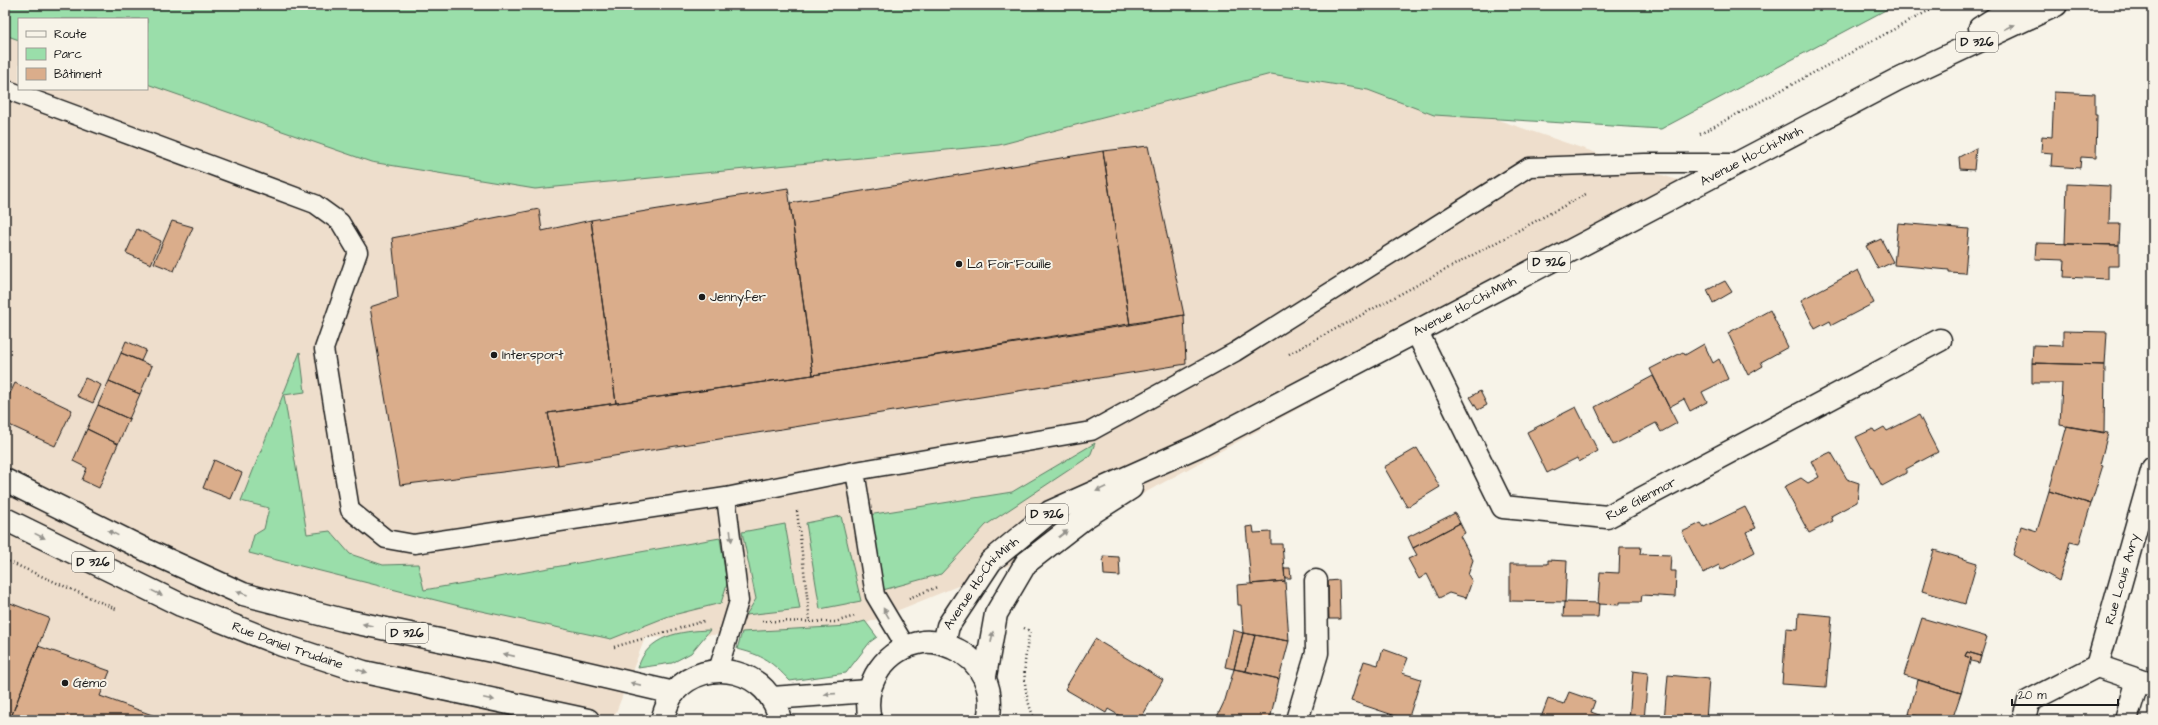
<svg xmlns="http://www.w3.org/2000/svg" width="2158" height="725" font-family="'Architects Daughter',sans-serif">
	<rect width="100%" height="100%" fill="#f7f3e8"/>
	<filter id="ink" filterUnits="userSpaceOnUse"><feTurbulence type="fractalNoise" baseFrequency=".025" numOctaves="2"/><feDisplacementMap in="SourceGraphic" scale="8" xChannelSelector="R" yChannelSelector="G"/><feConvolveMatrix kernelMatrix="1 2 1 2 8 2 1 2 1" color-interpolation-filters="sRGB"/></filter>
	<g filter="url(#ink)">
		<path fill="#eedecc" d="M5 22 19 27V89H147V70L1281 47 1701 188 1022 560 852 629 645 638 613 720H5Z"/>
		<path fill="#9adeaa" stroke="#5b7d63" d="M5 5H1895L1661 129 1434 115 1368 90 1271 74 999 145 535 189 371 162 147 84V19H19V40L5 35Z
			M300 352 305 392 284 395 307 534 330 531 350 554 383 565 418 564 424 590 720 538 727 584 721 603 669 616 611 639 467 608 249 553 254 535 264 529 269 508 241 501Z
			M1095 443 1090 456 986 525 941 574 883 590 868 515 1012 492Z
			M841 516 861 601 820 609 806 523Z
			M785 524 800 609 746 615 756 599 742 532Z
			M865 621 877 637 870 642 846 673 790 681C772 662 763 655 737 649L742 632 848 626Z
			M710 630 691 653 672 663 638 668C647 635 681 631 710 630Z"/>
		<path fill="#daad8b" stroke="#1c1c1c" d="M2054 92 2095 94V115H2097L2096 158 2081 157 2080 168 2051 166 2052 153 2041 152 2042 136 2052 137Z
			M1148 146 1184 315 1130 325 1103 151Z
			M1976 148 1974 170 1960 169 1959 157Z
			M1103 151 1130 325 813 375 790 203Z
			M2067 184 2110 186 2109 224H2120L2119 245 2065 244Z
			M788 188 813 375 616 403 591 220Z
			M539 209 542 231 591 220 616 403 548 413 558 465 400 485 370 307 398 298 392 238Z
			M172 221 193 227 174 271 154 263Z
			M1898 223 1969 229 1965 273 1949 272V270L1894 265Z
			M137 229 161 241 151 264 126 253Z
			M1881 239 1893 262 1878 269 1866 246Z
			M2036 243 2119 245V266H2108V279L2064 277 2065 260 2035 259Z
			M1858 270 1874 303 1832 325 1830 321 1815 329 1801 300Z
			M1725 281 1732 292 1713 303 1707 290Z
			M1770 310 1788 347 1761 362 1763 366 1748 375 1728 333Z
			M1184 315 1186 364 558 465 548 413 813 375Z
			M2063 331 2107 332 2105 365 2032 363 2033 345 2063 346Z
			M126 341 146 350 141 361 121 353Z
			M1704 344 1713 363 1719 359 1728 379 1702 392 1707 402 1690 411 1684 399 1669 407 1650 369 1683 352 1685 355Z
			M121 353 152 366 140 394 109 381Z
			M2032 363 2105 365 2104 433 2060 425 2062 383H2032Z
			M1653 376 1677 423 1661 432 1656 423 1613 445 1595 407Z
			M85 378 101 385 93 403 77 396Z
			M109 381 140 394 129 419 98 405Z
			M15 383 72 410 55 446 5 423V404Z
			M1480 391 1487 405 1478 410 1470 397Z
			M98 405 129 419 118 444 87 429Z
			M1576 407 1598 451 1579 462 1577 458 1547 473 1527 432Z
			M1919 415 1938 452 1906 469V473L1882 486 1856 437 1873 429 1875 432 1884 427 1887 431Z
			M2067 426 2108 433 2100 464 2103 465 2091 504 2049 491Z
			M87 429 118 444 99 488 82 480 87 468 73 461Z
			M1417 448 1440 487 1407 507 1384 467Z
			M1831 452 1847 479 1859 483 1857 502 1831 516 1833 521 1809 533 1784 487 1801 478 1808 483 1819 477 1811 461Z
			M214 460 242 473 231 499 203 488Z
			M2049 491 2091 504 2079 544 2070 542 2059 581 2013 555 2021 526 2037 531Z
			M1745 507 1756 528 1746 532 1755 552 1721 570 1719 565 1703 573 1682 532 1701 523 1704 527Z
			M1455 513 1460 523 1413 548 1408 537Z
			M1460 523 1465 533 1460 536 1473 560 1468 575 1472 581 1466 598 1449 593 1439 598 1427 574 1419 579 1408 559 1417 555 1413 548Z
			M1253 526 1254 533 1271 532V544H1282L1285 581 1251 584 1246 527Z
			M1620 547H1641L1640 554 1671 555 1670 571H1676L1675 597 1642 595 1641 602H1619V605L1598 604 1600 572 1619 573Z
			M1934 550 1977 563 1965 604 1922 591Z
			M1103 556 1119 557 1120 576 1104 575Z
			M1548 560 1567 561 1565 602 1510 601V564H1548Z
			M1284 568H1290L1291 578H1285Z
			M1339 580 1340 619H1329L1328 581Z
			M1285 581 1289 641 1243 633 1241 605H1238L1237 585Z
			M5 601 49 618 10 720H5Z
			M1564 602 1599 603 1598 617H1563Z
			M1799 613 1832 616 1826 687 1782 684 1786 628 1798 629Z
			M1922 618 1987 637 1981 656 1967 652 1965 656 1971 658 1961 693 1904 675Z
			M1233 630 1243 633 1234 669 1225 667Z
			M1243 633 1255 635 1246 671 1234 669Z
			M1255 635 1289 641 1279 679 1246 671Z
			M1095 639 1163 680 1140 720H1127L1108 709 1106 713 1065 689Z
			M38 646 110 671 100 696 166 720H10Z
			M1383 649 1408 658 1402 673 1421 679 1408 720 1351 701 1364 661 1378 665Z
			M1967 652 1981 656 1979 663 1971 661V658L1965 656Z
			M1234 669 1279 679 1270 720H1227L1217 717 1225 700Z
			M1633 671 1648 673 1644 720H1629Z
			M1668 675 1709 679 1706 720H1664Z
			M1918 680 1961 693 1952 720H1930L1909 714Z
			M1569 692 1595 701 1591 712 1599 715 1597 720H1540L1548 699 1564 704Z
			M1909 714 1930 720H1907Z"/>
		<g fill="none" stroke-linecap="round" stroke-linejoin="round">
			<defs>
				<path id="lane" d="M5 89 315 204 340 222 358 252 324 349 350 510 386 539 414 544 726 497 855 471 1091 431 1235 352 1529 167 1645 163H1737
					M855 471 875 595 906 647
					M718 670 739 601 726 497"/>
				<g id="street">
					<path id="s1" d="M1417 332 1503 507 1607 517 1940 340"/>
					<path d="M2153 468 2097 666 2153 685"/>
					<path d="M1297 720 1317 653 1316 581"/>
					<path d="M2023 720 2029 701 2097 666"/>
					<path d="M2126 720 2138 680"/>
				</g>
				<g id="primary">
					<path d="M1980 28 2016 5"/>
					<path d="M5 480 148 551 243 594 343 620 492 651 674 693"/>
					<path id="s2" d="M5 519 181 605 282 645 364 672 588 720"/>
					<path id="s3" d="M944 644 948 626 991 561 1050 512 1200 445 1898 79 2056 5"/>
					<path d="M985 676 996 614 1026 563 1084 518 1131 488"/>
					<path d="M772 698 869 691"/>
					<path d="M662 720C665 710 668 700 674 692 708 654 770 670 780 720"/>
					<path d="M870 720C861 683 886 648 923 642 933 641 944 644 953 648 982 660 995 690 988 720"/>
				</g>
			</defs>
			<use href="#lane" stroke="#1c1c1c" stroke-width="21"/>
			<use href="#street" stroke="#1c1c1c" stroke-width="25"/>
			<use href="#primary" stroke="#1c1c1c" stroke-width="25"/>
			<path stroke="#1c1c1c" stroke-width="2.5" stroke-dasharray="1 3" stroke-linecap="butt" d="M1700 134 1939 5
				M1289 354 1586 194
				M797 511 810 621
				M5 560 116 609
				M909 598 937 587
				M762 621 835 622 855 616
				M1024 628 1030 631C1023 664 1021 689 1035 720
				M614 647 704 621"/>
			<use href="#lane" stroke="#f7f3e8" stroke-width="18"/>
			<use href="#street" stroke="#f7f3e8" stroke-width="22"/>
			<use href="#primary" stroke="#f7f3e8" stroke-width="22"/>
		</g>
		<defs><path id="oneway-solid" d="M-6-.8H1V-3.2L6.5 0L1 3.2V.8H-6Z"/></defs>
		<g fill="#94928c">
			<use href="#oneway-solid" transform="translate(2009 27) rotate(-25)"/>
			<use href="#oneway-solid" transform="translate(1101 489) rotate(156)"/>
			<use href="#oneway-solid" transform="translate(113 533) rotate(-154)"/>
			<use href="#oneway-solid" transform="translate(1063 534) rotate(-38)"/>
			<use href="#oneway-solid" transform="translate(40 536) rotate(26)"/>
			<use href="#oneway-solid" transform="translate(731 536) rotate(83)"/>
			<use href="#oneway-solid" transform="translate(157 593) rotate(26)"/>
			<use href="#oneway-solid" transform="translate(242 593) rotate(-160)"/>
			<use href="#oneway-solid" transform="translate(886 613) rotate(-120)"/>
			<use href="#oneway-solid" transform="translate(368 625) rotate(-168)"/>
			<use href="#oneway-solid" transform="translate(992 637) rotate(-80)"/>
			<use href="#oneway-solid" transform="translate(509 655) rotate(-167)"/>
			<use href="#oneway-solid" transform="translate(362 671) rotate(16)"/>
			<use href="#oneway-solid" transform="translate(636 684) rotate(-167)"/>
			<use href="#oneway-solid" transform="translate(830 694) rotate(176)"/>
			<use href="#oneway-solid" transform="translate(489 699) rotate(12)"/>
		</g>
	</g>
	<g fill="#1c1c1c" stroke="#f7f3e8" stroke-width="1.5">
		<circle cx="959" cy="264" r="4"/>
		<circle cx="702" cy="297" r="4"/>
		<circle cx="494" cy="355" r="4"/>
		<circle cx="65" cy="683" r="4"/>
	</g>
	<g text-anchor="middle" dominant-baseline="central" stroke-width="4" stroke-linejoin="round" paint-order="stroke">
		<g fill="#f7f3e8" stroke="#5e5c59" stroke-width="1">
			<rect x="1956" y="32" width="42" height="20" rx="3"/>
			<rect x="1528" y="252" width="42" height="20" rx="3"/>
			<rect x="1026" y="504" width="42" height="20" rx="3"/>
			<rect x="72" y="552" width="42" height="20" rx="3"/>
			<rect x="386" y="623" width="42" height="20" rx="3"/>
		</g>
		<g font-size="12" font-weight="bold" fill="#1c1c1c">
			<text x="1977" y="42">D 326</text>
			<text x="1549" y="262">D 326</text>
			<text x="1047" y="514">D 326</text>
			<text x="93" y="562">D 326</text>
			<text x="407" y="633">D 326</text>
		</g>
		<g font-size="13" fill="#1c1c1c" stroke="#f7f3e8">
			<text stroke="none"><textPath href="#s3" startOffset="960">Avenue Ho-Chi-Minh</textPath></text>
			<text stroke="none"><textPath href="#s3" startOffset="636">Avenue Ho-Chi-Minh</textPath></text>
			<text stroke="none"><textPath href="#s1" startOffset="338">Rue Glenmor</textPath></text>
			<text transform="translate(2122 579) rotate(-74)">Rue Louis Avry</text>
			<text stroke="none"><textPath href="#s3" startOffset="73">Avenue Ho-Chi-Minh</textPath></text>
			<text stroke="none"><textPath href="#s2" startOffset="310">Rue Daniel Trudaine</textPath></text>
		</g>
		<g font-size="13" fill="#1c1c1c" stroke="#f7f3e8" text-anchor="start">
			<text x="967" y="264">La Foir'Fouille</text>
			<text x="710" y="297">Jennyfer</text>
			<text x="502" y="355">Intersport</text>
			<text x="73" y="683">Gémo</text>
		</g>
	</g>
	<rect width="2158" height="725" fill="none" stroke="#f7f3e8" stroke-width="20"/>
	<rect x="10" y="10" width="2138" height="705" fill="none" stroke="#1c1c1c" stroke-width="1.5" filter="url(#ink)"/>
	<rect x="18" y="18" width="130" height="72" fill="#f7f3e8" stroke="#9f9d96"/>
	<rect x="26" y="31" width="20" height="6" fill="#f7f3e8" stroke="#9f9d96"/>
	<text x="54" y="38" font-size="12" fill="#1c1c1c">Route</text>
	<rect x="26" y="48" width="20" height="12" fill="#9adeaa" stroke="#9f9d96"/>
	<text x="54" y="58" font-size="12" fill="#1c1c1c">Parc</text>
	<rect x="26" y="68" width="20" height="12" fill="#daad8b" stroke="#9f9d96"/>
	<text x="54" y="78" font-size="12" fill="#1c1c1c">Bâtiment</text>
	<path d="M2012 699v6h106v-6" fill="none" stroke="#1c1c1c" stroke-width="2"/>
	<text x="2018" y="699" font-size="12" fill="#1c1c1c" stroke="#f7f3e8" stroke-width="3" paint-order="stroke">20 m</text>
</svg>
